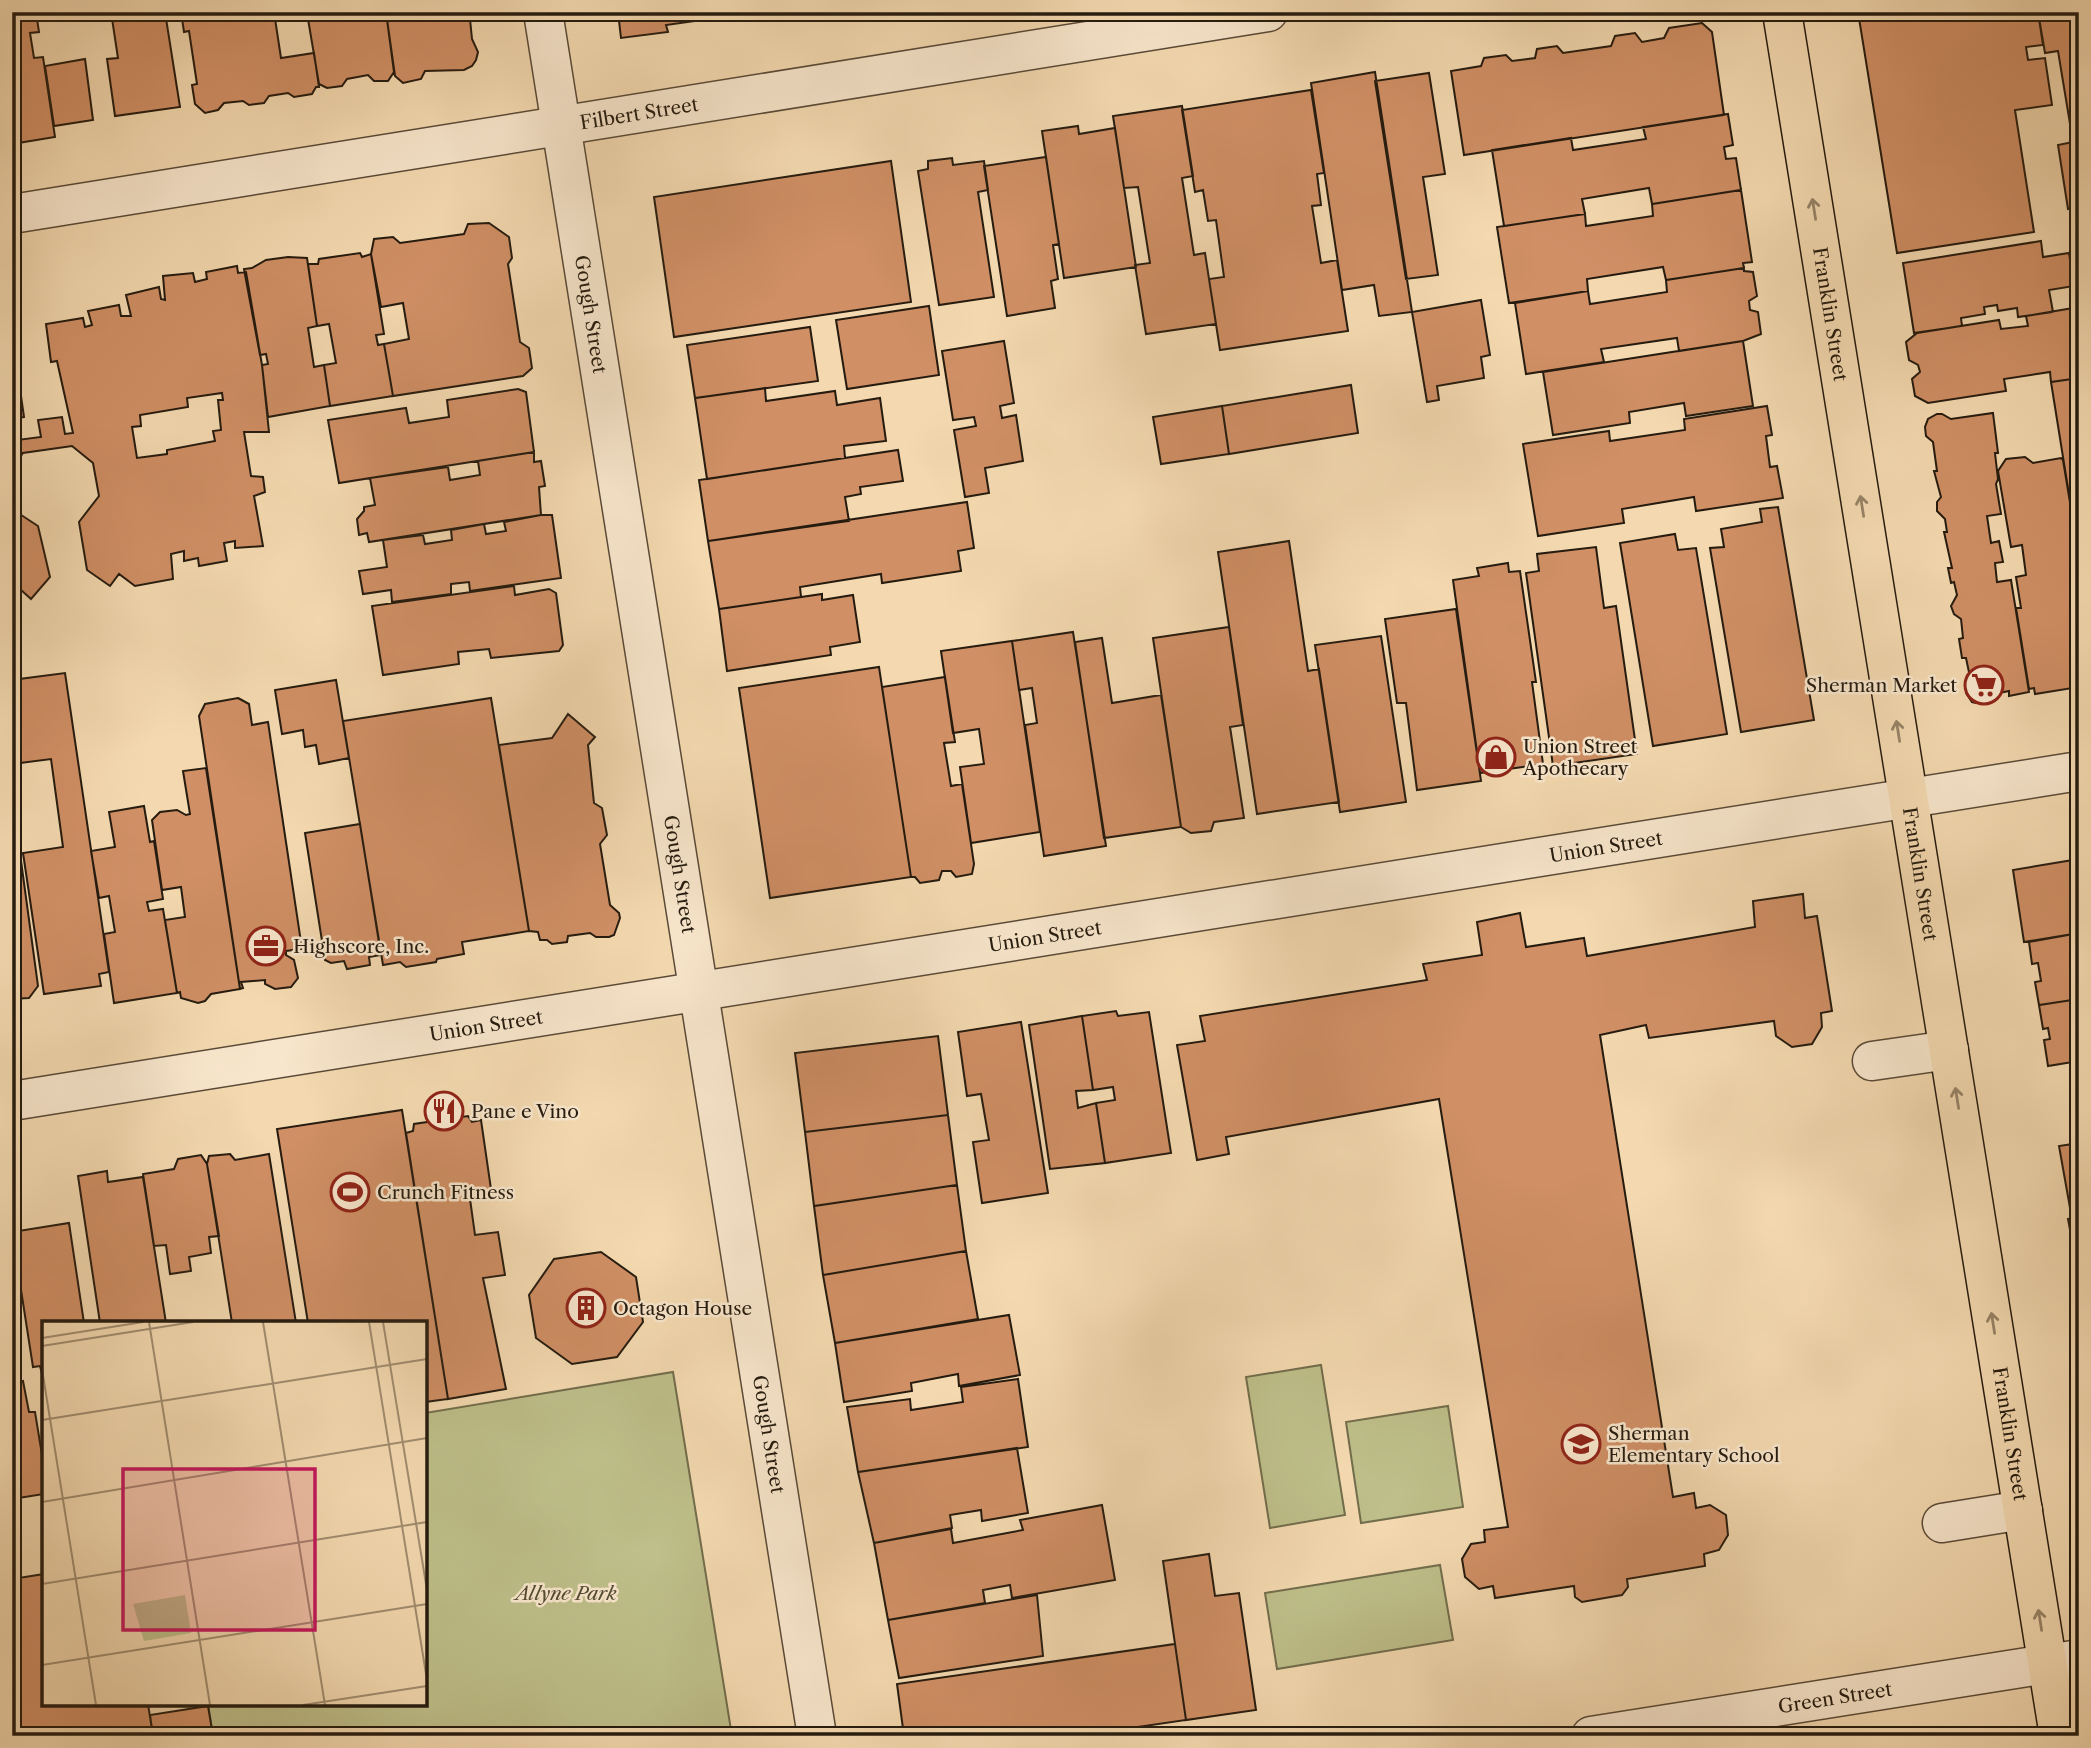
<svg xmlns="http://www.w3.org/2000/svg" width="2091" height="1748" font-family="'Libre Caslon Text',serif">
	<rect width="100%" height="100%" fill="#f4d9b0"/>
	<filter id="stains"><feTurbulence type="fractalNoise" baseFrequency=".00286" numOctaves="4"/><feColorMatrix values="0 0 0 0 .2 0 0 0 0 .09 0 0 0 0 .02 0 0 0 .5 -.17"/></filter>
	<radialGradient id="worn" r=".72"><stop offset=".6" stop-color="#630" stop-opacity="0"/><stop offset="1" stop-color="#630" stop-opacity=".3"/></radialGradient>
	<path fill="#bebf8a" stroke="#726d4c" stroke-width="2" d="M1321 1365 1345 1515 1270 1528 1246 1377Z
		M673 1372 732 1736H213L208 1704H425V1413Z
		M1448 1406 1463 1507 1361 1523 1346 1422Z
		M1440 1565 1453 1640 1277 1669 1265 1593Z"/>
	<path fill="#d08f65" stroke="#251b0f" stroke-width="2" fill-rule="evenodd" d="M12 12H36L39 32 30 33 34 58 43 57 55 137 12 144Z
		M111 12H165L180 107 115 116 107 59 118 58Z
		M181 12H274L281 58 314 53 319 87H316L312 94 294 97 288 93 269 96 264 103 249 105 243 101 224 103 218 110 205 113 195 104 192 85 197 84 189 31 184 32Z
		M323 12H386L394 72 388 81H374L368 75 347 79 342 86 327 88 319 84 308 19 323 16Z
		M386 12H475L470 19 472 39 478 52 476 60 472 66 464 70 425 71 421 79 403 83 395 76Z
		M618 12H759L666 25 668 32 621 38Z
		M1858 12H2038L2043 45 2026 47 2028 60 2045 58 2052 105 2015 110 2034 232 1897 253Z
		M2038 12H2079V207L2068 209 2058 145 2073 142 2058 51 2045 53Z
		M1702 23 1712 32 1724 115 1464 155 1451 71 1481 66 1484 58 1506 55 1512 61 1535 58 1537 49 1557 46 1563 53 1611 46 1615 36 1635 33 1642 42 1664 38 1669 28Z
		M85 59 93 120 54 126 45 66Z
		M1375 72 1412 312 1379 316 1374 285 1342 290 1311 83Z
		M1429 73 1445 174 1423 177 1438 275 1406 279 1375 81Z
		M1311 90 1324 173 1317 174 1321 205 1312 206 1321 263 1337 260 1348 331 1220 350 1209 279 1224 277 1216 220 1208 221 1203 190 1195 192 1182 110Z
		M1182 106 1193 176 1182 178 1194 255 1205 253 1216 324 1146 334 1135 265 1150 263 1138 187 1124 188 1113 116Z
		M1728 114 1733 145 1724 147 1726 159 1736 158 1741 190 1652 204 1649 188 1582 199 1585 214 1504 226 1492 150 1571 138 1573 150 1646 139 1643 127Z
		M1078 126 1079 134 1115 128 1136 267 1064 278 1042 131Z
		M1046 157 1059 244 1053 245 1058 279 1051 281 1055 308 1007 316 984 166Z
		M952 158 953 165 984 161 988 190 978 192 994 297 939 305 918 171 928 169V161Z
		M891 161 911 302 674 337 654 197Z
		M1741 190 1752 262 1743 263 1744 268 1666 280 1663 267 1587 279 1588 291 1509 303 1497 227 1585 214 1586 226 1653 216 1652 204Z
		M489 223 509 237 512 258 508 264 520 342 529 348 532 368 523 376 393 396 384 344 409 339 403 303 381 307 371 254 374 239 393 237 400 243 464 234 468 224Z
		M2041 241 2043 257 2069 253 2074 286 2049 290 2053 312 2018 317 2017 308 1998 311 1997 305 1984 307 1985 314 1961 318 1962 326 1914 333 1903 263Z
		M360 253 362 257 371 254 384 334 376 335 378 345 384 344 393 396 330 406 324 365 336 363 329 324 317 326 308 264H318L319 259Z
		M288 257 307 258 317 326 308 328 314 367 324 365 330 406 268 417 262 365 268 364 266 354 260 355 244 269 252 268 266 260Z
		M237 266 238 273 246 272 262 365 269 432H244L251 476 263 477 265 492 254 496 263 546 235 548V541L224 543 227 561 199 566 198 558 184 561V551L171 554 173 579 135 586 119 574 110 586 87 570 79 522 99 496 93 463 72 446 23 453 12 469V398L21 396 24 417 15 419 18 440 41 437 38 420 62 417 65 434 73 433 57 361 51 362 46 324 83 318 85 327 92 325 88 311 119 305 121 316H131L126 295 159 287 161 299 165 300 163 276 193 273 195 282 207 279 206 272ZM222 393 223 400H218L221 430 213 431 215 441 167 450V454L137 458 132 427 141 426 140 415 188 407 187 398Z
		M1744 268V271L1753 272 1757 296 1749 301 1750 310 1758 312 1761 334 1743 341 1679 351 1677 338 1601 349 1604 362 1526 374 1515 303 1588 291 1590 304 1667 292 1666 280Z
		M1481 300 1490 355 1481 357 1484 378 1437 386 1439 400 1427 402 1412 312Z
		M929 306 939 375 847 389 836 320Z
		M2079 307V378L2051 382 2050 372 2004 379 2006 391 1928 403 1915 396 1912 379 1920 372 1918 365 1909 360 1906 342 1917 333 1999 320 2001 329 2028 326 2026 316Z
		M810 327 818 381 695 398 687 345Z
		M1004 341 1014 403 1000 406 1002 418 1016 415 1023 461 985 468 989 493 965 497 954 430 976 426 974 417 953 420 942 351Z
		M1743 341 1753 406 1686 416 1684 403 1629 412 1630 423 1553 435 1543 372Z
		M2079 378V557L2051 382Z
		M1351 385 1358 433 1229 454 1222 406Z
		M765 388 766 401 835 391 837 405 880 398 886 441 844 446 845 458 707 479 695 398Z
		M518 389 526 392 534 452 339 483 328 420 406 408 409 423 449 417 447 400Z
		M1222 406 1229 454 1161 464 1153 417Z
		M1767 406 1772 435 1766 436 1770 467 1777 466 1783 498 1696 511 1694 497 1622 509 1624 523 1538 536 1523 444 1609 431 1610 441 1685 430 1684 419Z
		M1993 413 1998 453H1995L1998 479 1996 484 2001 514 1987 516 1991 543 1999 541 2003 562 1995 563 1997 582 2011 580 2029 692 2009 696V691L1994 694 1986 703H1976L1972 702 1966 693V684L1970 677 1966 658H1962L1959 639 1963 638 1961 619 1954 614 1951 606 1957 595 1954 582 1951 583 1948 568H1952L1944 532H1947L1945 519 1937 511V502L1941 497 1934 471H1937L1933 442 1926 436 1925 427 1928 419 1937 414H1942L1951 419Z
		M898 450 903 481 860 487 861 494 845 497 849 521 708 541 699 480Z
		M534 452V462L541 461 545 486 539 487 541 515 369 542 367 533 359 535 357 519 364 511V507L375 505 370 478 448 467 450 480 480 475 478 461Z
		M2025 457 2033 463 2061 458 2063 460 2079 557V687L2035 694 2034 688 2029 689 2016 608H2021L2016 577 2026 575 2022 545 2011 547 1998 471 2006 459Z
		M967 502 974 548 958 551 961 571 882 583 881 574 800 587 801 597 719 609 708 541Z
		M1778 507 1814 720 1741 732 1710 548 1724 547 1721 529 1762 522 1760 509Z
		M12 509 38 526 50 577 31 599 20 589 12 601Z
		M541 515H552L561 578 470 591 469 582 451 584V594L392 602 391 590 363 594 359 571 387 567 383 540 423 535 425 544 452 540 451 530 484 524 486 534 506 531 504 522Z
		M1675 534 1678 550 1696 548 1727 734 1653 746 1620 543Z
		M1289 541 1308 671 1319 669 1339 802 1257 814 1218 552Z
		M1596 547 1604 608 1616 606 1637 754 1553 766 1526 573 1539 571 1537 554Z
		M1508 563 1509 572 1520 571 1536 682H1532L1543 764 1480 773 1453 580 1479 576 1477 568Z
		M514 586 515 595 549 589 556 593 563 645 559 651 491 658 489 649 458 652 459 664 383 675 372 606Z
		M822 594V600L853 595 860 642 830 647 831 655 727 671 719 609Z
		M1456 609 1481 781 1417 790 1406 703H1397L1385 619Z
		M1229 627 1243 725 1230 727 1244 818 1214 822 1211 831 1191 833 1181 827 1153 638Z
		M1073 632 1106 846 1044 856 1025 725 1037 723 1032 688 1019 690 1012 641Z
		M1381 636 1406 802 1340 812 1315 645Z
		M1102 638 1112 703 1161 695 1181 827 1104 838 1075 642Z
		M1012 641 1040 832 971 843 960 767 984 764 979 729 953 733 941 651Z
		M879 667 911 877 770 898 739 688Z
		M65 673 109 972 99 974 101 986 44 994 23 853 63 847 51 759 12 764V680Z
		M945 677 955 742 944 743 951 786 962 784 974 864 972 874 956 877 951 871H942L939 880 920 883 915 877H911L882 687Z
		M336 680 349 758 319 764 316 745 305 747 303 730 282 734 275 690Z
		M238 698 249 704 252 725 268 722 302 949 286 951V955L294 960 298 978 291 987 275 989 265 984V980L241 982 243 988 240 989 199 716 205 704Z
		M491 698 529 931 462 942 464 954 437 959 436 962 406 967 400 962 383 965 343 721Z
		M568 714 595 737 588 745 594 803 602 808 607 835 600 844 610 905 619 913 620 918 614 935 609 937H596L590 933 568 936 567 942 552 944 547 940H540L538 932 529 931 499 745 552 738Z
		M206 768 240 989 211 994 205 1001 198 1003 181 998 180 992 177 993 165 920 185 917 181 887 162 890 152 820 160 812 177 810 186 815 190 814 183 771Z
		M144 806 150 842 154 841 163 899 147 902 149 911 163 909 177 993 114 1003 104 934 115 932 109 896 99 898 91 851 115 847 109 812Z
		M360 824 381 955 369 957 370 965 347 969 344 961 331 963 325 960 305 833Z
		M19 846 38 986 29 998 12 999V847Z
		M2079 859V933L2024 942 2013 870Z
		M1803 894 1805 918 1817 916 1832 1011 1821 1013 1822 1027 1812 1044 1792 1047 1776 1036 1774 1021 1649 1038 1646 1025 1600 1035 1673 1497 1694 1493 1696 1508 1710 1505 1726 1515 1728 1535 1719 1550 1704 1554 1705 1566 1627 1579 1628 1587 1622 1595 1582 1602 1575 1597 1574 1586 1495 1598 1493 1586 1479 1589 1465 1577 1462 1559 1471 1544 1485 1542 1484 1530 1508 1527 1439 1099 1226 1137 1229 1154 1197 1160 1177 1045 1205 1041 1200 1016 1427 980 1423 964 1482 955 1477 922 1520 913 1526 947 1584 938 1587 956 1755 927 1753 901Z
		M2079 933V999L2039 1005 2035 982 2041 981 2038 963 2032 964 2029 942Z
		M2079 999V1061L2048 1066 2044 1040 2050 1039 2048 1028 2043 1029 2039 1005Z
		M1116 1011 1118 1016 1149 1012 1171 1153 1105 1163 1096 1103 1115 1100 1113 1087 1093 1090 1082 1016Z
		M1082 1016 1093 1090 1076 1091 1078 1108 1096 1103 1105 1163 1050 1169 1029 1025Z
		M1021 1022 1048 1193 982 1203 973 1142 989 1140 981 1094 967 1096 958 1032Z
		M938 1036 948 1115 805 1132 795 1053Z
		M402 1110 448 1399 425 1402V1323H308L277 1129Z
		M948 1115 957 1185 814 1206 805 1132Z
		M468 1116 472 1122 481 1120 492 1196 470 1199 475 1235 498 1232 505 1275 483 1278 506 1389 448 1399 406 1133 413 1131 414 1124Z
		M2079 1143V1218L2072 1219 2059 1146Z
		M230 1154 235 1160 269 1154 296 1323H232L207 1164 209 1156Z
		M201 1155 207 1164 219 1236 209 1237 211 1253 189 1257 191 1271 170 1274 166 1245 154 1246 143 1174 174 1169 178 1159Z
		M107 1171 108 1182 143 1177 166 1323H100L78 1176Z
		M957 1185 966 1251 823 1275 814 1206Z
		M2079 1218V1279L2068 1219Z
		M69 1223 84 1323H44L43 1378 40 1366 33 1367 12 1232Z
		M966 1251 978 1319 835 1343 823 1275Z
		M601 1252 636 1277 643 1322 617 1357 572 1364 536 1338 529 1295 554 1259Z
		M12 1264 20 1311 13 1313 15 1330H12Z
		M1009 1315 1020 1375 959 1386 958 1374 911 1383 912 1391 844 1402 835 1343Z
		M12 1363 15 1383 23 1381 29 1412H35L44 1467V1494L12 1499Z
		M1018 1379 1028 1447 858 1472 847 1407 910 1399 911 1410 963 1402 961 1387Z
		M1017 1448 1028 1513 982 1521 981 1510 950 1515 952 1528 874 1543 858 1472Z
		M1102 1505 1115 1580 1012 1598 1010 1585 983 1590 985 1603 888 1620 874 1543 951 1529 953 1543 1023 1530 1020 1520Z
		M1209 1554 1215 1596 1239 1593 1256 1710 1186 1720 1163 1561Z
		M44 1574V1704H148L153 1736H12V1579Z
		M1037 1595 1043 1656 899 1678 888 1620Z
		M1175 1644 1186 1720 1076 1736H904L897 1684Z
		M208 1706 213 1736H153L150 1715Z"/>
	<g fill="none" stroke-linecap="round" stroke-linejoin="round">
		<defs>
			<g id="minor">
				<path id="s1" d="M543 12 817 1736"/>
				<path id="s2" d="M12 214 1268 12"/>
				<path d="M1872 1061 1949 1050"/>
				<path id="s3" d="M12 1101 2079 771"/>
				<path d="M1942 1523 2023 1510"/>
				<path id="s4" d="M1591 1736 2079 1659"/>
			</g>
			<g id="major">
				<path id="s5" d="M1782 12 2059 1736"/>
			</g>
		</defs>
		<use href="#minor" stroke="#594a37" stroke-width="41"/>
		<use href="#major" stroke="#251b0f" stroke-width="41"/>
		<use href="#minor" stroke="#f8e6cc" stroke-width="38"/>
		<use href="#major" stroke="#f4d9b0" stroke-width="38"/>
	</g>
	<defs><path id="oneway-shaft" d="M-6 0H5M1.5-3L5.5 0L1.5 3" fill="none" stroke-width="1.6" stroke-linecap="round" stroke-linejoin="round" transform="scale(1.75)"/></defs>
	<g stroke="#978468">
		<use href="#oneway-shaft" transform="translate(1814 209) rotate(-99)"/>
		<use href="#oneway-shaft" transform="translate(1862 506) rotate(-99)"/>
		<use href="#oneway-shaft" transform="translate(1898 731) rotate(-99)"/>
		<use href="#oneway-shaft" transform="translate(1957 1098) rotate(-99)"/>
		<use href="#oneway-shaft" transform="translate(1993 1323) rotate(-99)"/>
		<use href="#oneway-shaft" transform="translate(2040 1620) rotate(-99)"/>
	</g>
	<defs>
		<symbol id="supermarket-ring" viewBox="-11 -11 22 22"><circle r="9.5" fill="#f8e6cc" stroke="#8f2418" stroke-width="1.5"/><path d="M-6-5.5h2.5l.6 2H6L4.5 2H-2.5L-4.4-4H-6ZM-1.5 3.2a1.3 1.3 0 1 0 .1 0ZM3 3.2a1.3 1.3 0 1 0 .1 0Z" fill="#8f2418"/></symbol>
		<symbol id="shop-ring" viewBox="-11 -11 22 22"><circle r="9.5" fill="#f8e6cc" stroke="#8f2418" stroke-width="1.5"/><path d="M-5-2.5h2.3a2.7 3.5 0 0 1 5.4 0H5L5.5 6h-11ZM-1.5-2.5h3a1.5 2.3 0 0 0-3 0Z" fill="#8f2418"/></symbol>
		<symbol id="office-ring" viewBox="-11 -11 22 22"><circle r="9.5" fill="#f8e6cc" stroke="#8f2418" stroke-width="1.5"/><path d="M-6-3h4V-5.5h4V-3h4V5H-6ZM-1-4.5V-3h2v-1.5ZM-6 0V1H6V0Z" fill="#8f2418"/></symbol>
		<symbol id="restaurant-ring" viewBox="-11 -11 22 22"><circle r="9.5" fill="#f8e6cc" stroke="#8f2418" stroke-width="1.5"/><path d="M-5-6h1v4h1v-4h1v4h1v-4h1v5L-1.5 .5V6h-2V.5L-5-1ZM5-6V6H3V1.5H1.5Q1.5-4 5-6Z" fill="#8f2418"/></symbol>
		<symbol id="stadium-ring" viewBox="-11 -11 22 22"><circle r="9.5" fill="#f8e6cc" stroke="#8f2418" stroke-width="1.5"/><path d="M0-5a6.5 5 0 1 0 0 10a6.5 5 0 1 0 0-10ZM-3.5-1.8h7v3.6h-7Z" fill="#8f2418"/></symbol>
		<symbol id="building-ring" viewBox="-11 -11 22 22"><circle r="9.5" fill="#f8e6cc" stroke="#8f2418" stroke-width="1.5"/><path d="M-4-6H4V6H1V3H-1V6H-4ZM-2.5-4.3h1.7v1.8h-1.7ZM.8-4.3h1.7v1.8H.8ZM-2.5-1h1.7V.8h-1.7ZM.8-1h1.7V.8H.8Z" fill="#8f2418"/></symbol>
		<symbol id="school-ring" viewBox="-11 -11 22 22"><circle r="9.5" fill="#f8e6cc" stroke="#8f2418" stroke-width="1.5"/><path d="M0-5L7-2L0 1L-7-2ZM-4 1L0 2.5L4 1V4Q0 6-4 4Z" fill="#8f2418"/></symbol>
	</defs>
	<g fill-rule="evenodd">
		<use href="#supermarket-ring" x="1962" y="663" width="44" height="44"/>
		<use href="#shop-ring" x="1474" y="735" width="44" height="44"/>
		<use href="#office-ring" x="244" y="924" width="44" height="44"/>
		<use href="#restaurant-ring" x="422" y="1089" width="44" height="44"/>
		<use href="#stadium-ring" x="328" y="1170" width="44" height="44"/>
		<use href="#building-ring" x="564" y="1286" width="44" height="44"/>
		<use href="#school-ring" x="1559" y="1422" width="44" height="44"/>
	</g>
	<g text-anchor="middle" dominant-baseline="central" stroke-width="5" stroke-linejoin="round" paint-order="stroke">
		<g font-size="19" fill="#251b0f" stroke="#f8e6cc">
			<text stroke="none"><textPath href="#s2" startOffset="635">Filbert Street</textPath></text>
			<text stroke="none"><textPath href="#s1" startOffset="306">Gough Street</textPath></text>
			<text stroke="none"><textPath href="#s5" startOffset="306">Franklin Street</textPath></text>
			<text stroke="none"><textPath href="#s3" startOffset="1614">Union Street</textPath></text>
			<text stroke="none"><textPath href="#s1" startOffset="873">Gough Street</textPath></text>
			<text stroke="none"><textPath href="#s5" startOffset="873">Franklin Street</textPath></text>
			<text stroke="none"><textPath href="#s3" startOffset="1046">Union Street</textPath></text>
			<text stroke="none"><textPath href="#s3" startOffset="480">Union Street</textPath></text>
			<text stroke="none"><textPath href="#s1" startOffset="1440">Gough Street</textPath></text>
			<text stroke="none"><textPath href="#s5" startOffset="1440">Franklin Street</textPath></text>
			<text stroke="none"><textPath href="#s4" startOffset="247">Green Street</textPath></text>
		</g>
		<g font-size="19" fill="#251b0f" stroke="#f8e6cc" text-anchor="start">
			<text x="1957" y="685" text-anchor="end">Sherman Market</text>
			<text x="1523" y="746">Union Street<tspan x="1523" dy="22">Apothecary</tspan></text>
			<text x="293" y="946">Highscore, Inc.</text>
			<text x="471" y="1111">Pane e Vino</text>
			<text x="377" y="1192">Crunch Fitness</text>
			<text x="613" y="1308">Octagon House</text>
			<text x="1608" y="1433">Sherman<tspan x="1608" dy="22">Elementary School</tspan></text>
		</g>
		<g font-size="19" font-style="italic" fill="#534c34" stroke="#f8e6cc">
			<text x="566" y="1593">Allyne Park</text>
		</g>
	</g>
	<g transform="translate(42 1321)">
		<rect width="385" height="385" fill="#f4d9b0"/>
		<path d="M143 274 149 312 102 320 91 283Z" fill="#bebf8a"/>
		<path fill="none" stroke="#a18d70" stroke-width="2" d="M107 1 168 384M221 1 283 384M327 1 385 359M341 1 385 269M0 17 101 1M0 25 151 1M0 48 54 384M0 99 385 38M0 181 385 117M0 263 385 201M0 344 385 283M261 384 385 365"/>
		<path fill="#c2185b" fill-opacity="0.15" stroke="#c2185b" stroke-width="3.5" d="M81 148H273V309H81Z"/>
		<rect width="385" height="385" fill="none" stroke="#251b0f" stroke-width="3.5"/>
	</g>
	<rect width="2091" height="1748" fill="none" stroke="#f4d9b0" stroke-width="42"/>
	<rect x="14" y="14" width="2063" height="1720" fill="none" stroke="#251b0f" stroke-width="3.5"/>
	<rect x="21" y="21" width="2049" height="1706" fill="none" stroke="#251b0f" stroke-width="2"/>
	<rect width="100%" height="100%" filter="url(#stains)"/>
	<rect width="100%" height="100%" fill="url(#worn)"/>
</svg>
